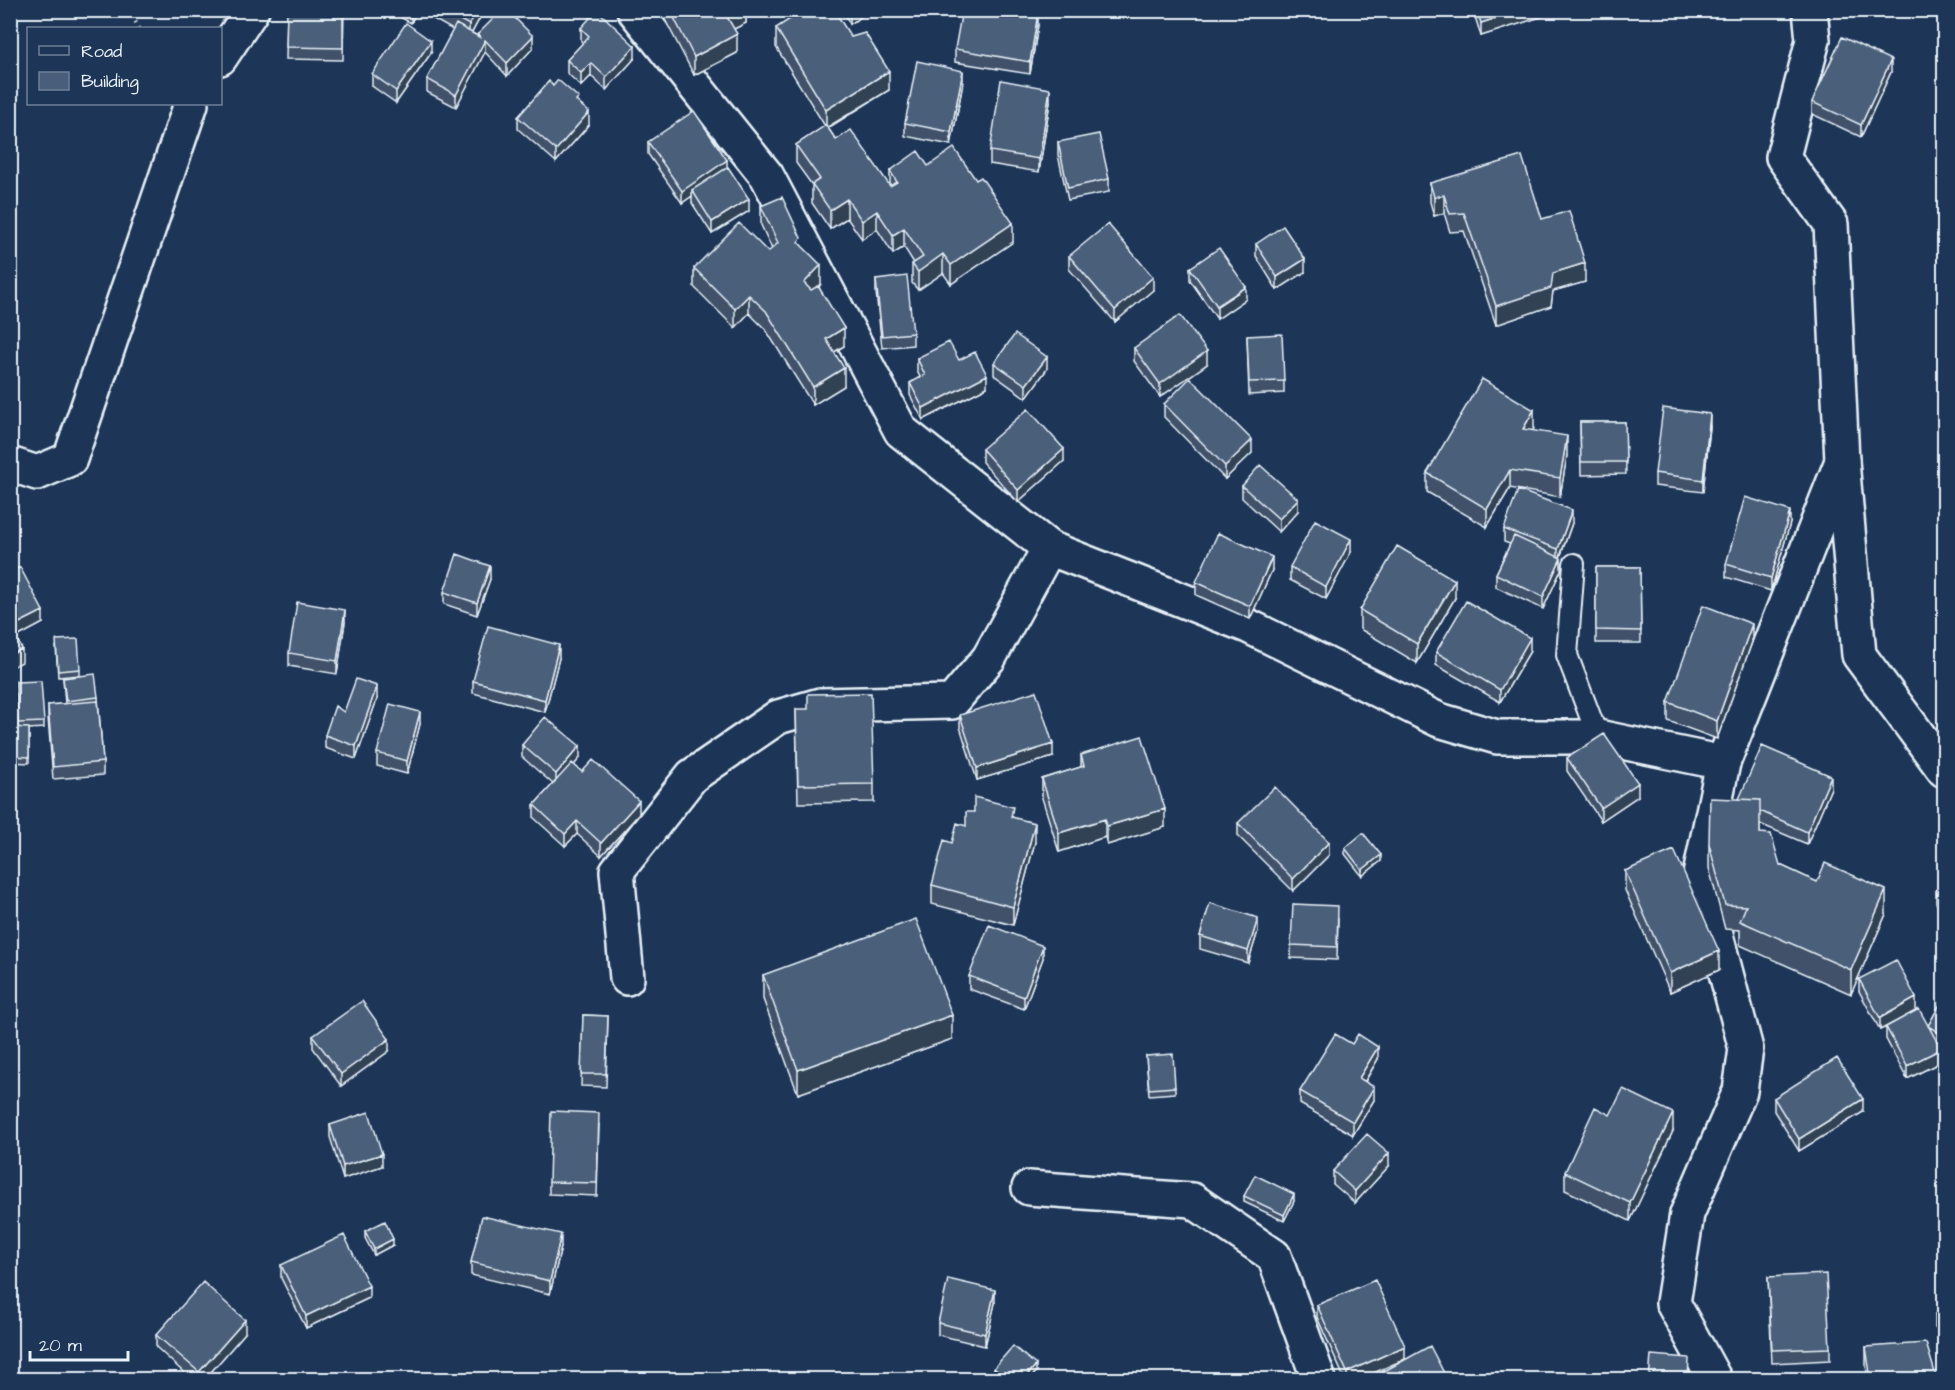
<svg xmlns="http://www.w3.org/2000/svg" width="1955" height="1390" font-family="'Architects Daughter',sans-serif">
	<rect width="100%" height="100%" fill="#1d3557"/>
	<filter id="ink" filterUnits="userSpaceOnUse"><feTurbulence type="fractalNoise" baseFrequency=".0167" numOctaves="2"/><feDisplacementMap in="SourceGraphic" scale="12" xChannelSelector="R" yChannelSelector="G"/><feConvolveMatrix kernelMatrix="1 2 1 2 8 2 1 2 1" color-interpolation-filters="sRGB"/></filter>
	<g filter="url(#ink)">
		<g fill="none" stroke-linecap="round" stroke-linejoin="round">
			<defs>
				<path id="lane" d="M1574 564 1567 655 1598 737"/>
				<path id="street" d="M634 10 767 176 901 431 1049 548 1248 626 1439 720 1497 737H1598L1723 763
					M220 58 252 10
					M10 464 37 473 70 459 191 104
					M627 978 617 871 692 776 778 717 820 705 952 702 989 658 1049 548
					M1029 1188 1192 1200 1274 1256 1319 1380
					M1715 1380 1673 1303 1687 1214 1740 1091 1746 1049 1700 875 1723 763 1842 461"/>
				<path id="secondary" d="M1810 10 1813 40 1783 157 1831 224 1842 461 1859 655 1944 770"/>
			</defs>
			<use href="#lane" stroke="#e8f1f8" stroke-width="24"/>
			<use href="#street" stroke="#e8f1f8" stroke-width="38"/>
			<use href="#secondary" stroke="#e8f1f8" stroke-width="38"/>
			<path stroke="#e8f1f8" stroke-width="4" stroke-dasharray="1.5 4.5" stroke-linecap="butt" d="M133 10 135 21 139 28"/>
			<use href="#lane" stroke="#1d3557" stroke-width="20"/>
			<use href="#street" stroke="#1d3557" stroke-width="33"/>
			<use href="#secondary" stroke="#1d3557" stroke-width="33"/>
		</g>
		<path fill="#3f5169" stroke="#e8f1f8" stroke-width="1.5" d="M287 10H344L343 60 286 59Z
			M387 10H417L411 23Z
			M421 10H484L472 33 478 36V34L533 48 507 76 485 52 456 107 427 92V79L453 30 421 12Z
			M660 10H746V23L734 29 737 53 694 75Z
			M842 10H871L850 24Z
			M1473 10H1550V14L1481 36Z
			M1038 25 1030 74 955 62V49Z
			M581 28 635 58 606 90 591 76 581 86 567 73V60L583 43 581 41Z
			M776 28 851 37 889 90 828 128 836 140 890 186V171L928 166 1013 242 951 284 943 273 918 290 912 283V264L914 263 904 247 893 254 877 229 862 239 847 218 830 229 812 203V185L796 163V145L825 126 776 47Z
			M431 53 396 103 372 86V74Z
			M1891 72 1861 137 1812 114V102Z
			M963 83 951 145 905 136V123Z
			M553 86 579 104 589 125 556 162 518 129V117Z
			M1050 102 1039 172 990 164V151Z
			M648 142 727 168 749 211 712 234 692 203V196L682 203 648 154Z
			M1058 142 1109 179V192L1068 200 1058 155Z
			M1430 183 1542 219 1585 282 1553 291 1551 306 1496 325 1464 231 1450 232 1444 213 1434 216 1430 202Z
			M761 206 801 245 821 284 819 287 844 346 834 352 844 386 813 405 766 330 749 313 735 328 694 287V268L768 252 772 249 761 225Z
			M1256 244 1305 272 1277 290 1256 256Z
			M1069 256 1153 290 1115 322 1069 269Z
			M1190 268 1246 299 1217 319 1190 280Z
			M876 280 913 333V345L882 348 876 292Z
			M1247 336 1284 381V393L1249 395Z
			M1134 348 1207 364 1160 397 1134 361Z
			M917 358 959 360 987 387 923 420 910 395V383L920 377 917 371Z
			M994 363 1047 369 1026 398 994 375Z
			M1164 404 1252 453 1225 479 1164 417Z
			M1580 422H1625L1626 474 1581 475Z
			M1710 427 1703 492 1655 486V473Z
			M1534 428 1533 430 1567 455 1560 497 1510 488 1487 527 1427 492V473Z
			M982 449 1064 461 1018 502 982 462Z
			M1242 486 1298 511 1279 532 1242 498Z
			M1572 523 1560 558 1561 570 1543 609 1496 587V574L1510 544 1504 542V529Z
			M1790 523 1771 591 1726 577V564Z
			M1351 552 1326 599 1290 580V567Z
			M1596 567H1640L1641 643H1596Z
			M1272 570 1250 619 1196 595V582Z
			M10 572 43 623 17 637 10 625Z
			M490 579 477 615 444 604V592Z
			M1455 598 1417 663 1360 629V610Z
			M345 622 337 674 289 666V653Z
			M1752 642 1717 739 1668 721V702Z
			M56 647 80 669V675L58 677Z
			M1530 651 1500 702 1436 665V652Z
			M559 658 545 712 473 693V681Z
			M63 678 98 697 103 762V775L53 779 48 718V705L65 704Z
			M16 682 44 722V728L29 729V763L10 762V727L18 728Z
			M377 699 356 759 325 748V735L344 712Z
			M796 709 874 784V802L798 803Z
			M960 715 1053 757 977 780 960 727Z
			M420 724 407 774 377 766V753Z
			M522 745 580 758 574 765 582 772 639 814 601 856 577 834 565 846 534 818V805L553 784 522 757Z
			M1081 755 1165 827 1107 845 1105 837 1059 852 1042 798V779L1081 767Z
			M1567 758 1638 796 1601 821 1567 771Z
			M1831 788 1807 844 1760 824V833L1780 865 1886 914 1851 994 1740 945V930L1725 929 1709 868V844L1739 799Z
			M974 812 1013 817 1035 842 1013 925 932 904V885L952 843 966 826Z
			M1238 823 1329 855 1293 891 1238 836Z
			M1345 848 1381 861 1362 876 1345 854Z
			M1625 871 1719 970 1670 992 1625 890Z
			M1944 886V922L1936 902V890Z
			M1338 919 1337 960 1291 958V945Z
			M1258 931 1248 963 1200 949V936Z
			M1043 958 1024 1009 969 989V976Z
			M763 975 952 1039 798 1094 763 999Z
			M1859 979 1916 1010 1928 1026 1944 997V1049L1939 1045 1941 1062 1907 1079 1886 1039V1027L1880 1030 1859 991Z
			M583 1015 608 1016 606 1087 581 1086Z
			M313 1036 389 1051 341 1086 313 1048Z
			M1146 1056 1175 1087V1093L1149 1095Z
			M1378 1059 1365 1082 1374 1100 1353 1135 1300 1104V1091Z
			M1774 1098 1863 1112 1799 1151 1774 1111Z
			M330 1125 382 1166 343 1179 330 1137Z
			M599 1125 597 1196 549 1194V1182Z
			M1673 1131 1630 1221 1565 1190V1172Z
			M1389 1166 1355 1203 1333 1184V1171Z
			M1244 1196 1294 1201 1284 1221 1244 1202Z
			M365 1231 393 1245 374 1255 365 1238Z
			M561 1247 550 1294 471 1275V1262Z
			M281 1265 369 1298 306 1328 281 1278Z
			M1768 1277 1830 1348V1360L1772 1363Z
			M995 1303 985 1346 938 1335V1323Z
			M1317 1305 1405 1359 1358 1380H1345L1317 1317Z
			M1944 1306V1337L1935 1327V1314Z
			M245 1333 204 1380H192L156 1347V1335Z
			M1866 1347 1936 1376 1942 1380H1868L1866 1366Z
			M994 1368 1036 1372 1029 1380H1000L994 1374Z"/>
		<path fill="#334255" stroke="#e8f1f8" stroke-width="1.5" d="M411 10H417L411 23Z
			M477 10H484L469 38V25Z
			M735 10H746V23L726 33V15Z
			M852 10H871L850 24V11Z
			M1521 10H1550V14L1481 36V23Z
			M1038 13V25L1030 74V62Z
			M737 34V53L694 75V57Z
			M533 36V48L507 76V63Z
			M485 40V52L456 107V95Z
			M431 41V53L396 103V91Z
			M635 46V58L606 90V77Z
			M1891 60V72L1861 137V125Z
			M591 63V76L581 86V73Z
			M889 71V90L826 128V110Z
			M963 71V83L951 145V132Z
			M1050 89V102L1039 172V159Z
			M589 112V125L556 162V150Z
			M727 160V172L692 190V196L682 203V191Z
			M1444 195V213L1434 216V197Z
			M749 199V211L712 234V222Z
			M847 199V218L830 229V210Z
			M877 211V229L862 239V221Z
			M1013 223V242L951 284V265Z
			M904 228V247L893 254V235Z
			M943 254V273L918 290V272Z
			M1305 259V272L1277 290V277Z
			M1585 263V282L1553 291 1551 306 1496 325V306L1553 273Z
			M821 265V284L804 301V283Z
			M1153 277V290L1115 322V310Z
			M1246 287V299L1217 319V306Z
			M749 295V313L735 328V309Z
			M844 328V346L826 357V339Z
			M1207 351V364L1160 397V384Z
			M1047 357V369L1026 398V385Z
			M844 368V386L813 405V387Z
			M987 375V387L923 420V408Z
			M1534 410V428L1523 447V429Z
			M1710 414V427L1703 492V480Z
			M1567 436V455L1560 497V478Z
			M1252 440V453L1225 479V466Z
			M1064 449V461L1018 502V490Z
			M1510 470V488L1487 527V509Z
			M13 482V501L10 502V483Z
			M1298 499V511L1279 532V519Z
			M1572 510V523L1558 562V549Z
			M1790 511V523L1771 591V578Z
			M1351 539V552L1326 599V587Z
			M1272 557V570L1250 619V606Z
			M1561 558V570L1543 609V597Z
			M490 566V579L477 615V603Z
			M1455 580V598L1417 663V644Z
			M345 610V622L337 674V661Z
			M43 611V623L17 637V624Z
			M1752 624V642L1717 739V721Z
			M1530 638V651L1500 702V690Z
			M559 645V658L545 712V700Z
			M22 649V662L10 668V655Z
			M377 686V699L356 759V746Z
			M420 712V724L407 774V761Z
			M1053 744V757L977 780V768Z
			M580 746V758L556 786V774Z
			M1831 776V788L1807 844V832Z
			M1638 783V796L1601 821V808Z
			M639 801V814L601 856V843Z
			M1165 809V827L1107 845V826Z
			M1105 819V837L1059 852V833Z
			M577 821V834L565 846V834Z
			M1035 823V842L1013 925V907Z
			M1329 842V855L1293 891V879Z
			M1381 855V861L1362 876V870Z
			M1886 890V914L1851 994V970Z
			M1258 918V931L1248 963V951Z
			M1043 946V958L1024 1009V997Z
			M1719 951V970L1670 992V973Z
			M1916 998V1011L1880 1030V1018Z
			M952 1015V1039L798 1094V1070Z
			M389 1039V1051L341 1086V1074Z
			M1378 1047V1059L1359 1091V1078Z
			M1941 1049V1062L1907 1079V1066Z
			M1374 1087V1100L1353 1135V1122Z
			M1863 1099V1112L1799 1151V1139Z
			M1673 1113V1131L1630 1221V1203Z
			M1389 1153V1166L1355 1203V1191Z
			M382 1154V1166L343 1179V1166Z
			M1294 1194V1201L1284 1221V1215Z
			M561 1234V1247L550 1294V1281Z
			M393 1239V1245L374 1255V1249Z
			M369 1286V1298L306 1328V1316Z
			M995 1290V1303L985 1346V1334Z
			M245 1320V1333L204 1380H199V1372Z
			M1405 1346V1359L1358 1380H1347V1372Z
			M1036 1365V1372L1029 1380H1023Z
			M1445 1375V1380H1437Z"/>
		<path fill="#495e7a" stroke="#e8f1f8" stroke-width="1.5" d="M287 10H343V48L286 47Z
			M442 10H477L469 25Z
			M502 10H507L533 36 507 63 485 40 456 95 427 79 456 24 481 38 478 34Z
			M597 10 635 46 606 77 591 63 581 73 567 60 589 36 581 28Z
			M670 10H735L726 15 737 34 694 57Z
			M804 10H834L851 37 865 33 889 71 826 110 776 28Z
			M962 10H1024L1038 13 1030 62 955 49Z
			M1477 10H1521L1481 23Z
			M406 23 431 41 396 91 372 74Z
			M1842 37 1891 60 1861 125 1812 102Z
			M917 61 963 71 951 132 905 123Z
			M558 80 579 98 576 101 589 112 556 150 518 117 549 81 553 86Z
			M1001 80 1050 89 1039 159 990 151Z
			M694 111 727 160 682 191 648 142Z
			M826 125 836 140 851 130 890 186 897 182 890 171 918 151 928 166 954 148 976 180 981 177 1013 223 951 265 943 254 918 272 912 264 923 257 904 228 893 235 877 211 862 221 847 199 830 210 812 184 820 179 796 145Z
			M1099 134 1109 179 1068 188 1058 142Z
			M1522 156 1542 219 1569 211 1585 263 1553 273 1551 288 1496 306 1464 213 1450 214 1444 195 1434 197 1430 183Z
			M728 167 749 199 712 222 692 190Z
			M782 197 801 238 798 242 821 265 804 283 811 290 818 286 844 328 826 339 844 368 813 387 766 311 749 295 735 309 694 268 739 223 768 252 778 243 761 206Z
			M1108 224 1153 277 1115 310 1069 256Z
			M1283 226 1305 259 1277 277 1256 244Z
			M1219 248 1246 287 1217 306 1190 268Z
			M907 276 913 333 882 336 876 280Z
			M1180 315 1207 351 1160 384 1134 348Z
			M1015 334 1047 357 1026 385 994 363Z
			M1282 334 1284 381 1249 382 1247 336Z
			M949 342 959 360 975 352 987 375 923 408 910 383 925 375 917 358Z
			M1190 378 1252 440 1225 466 1164 404Z
			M1482 379 1534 410 1523 429 1567 436 1560 478 1510 470 1487 509 1427 473Z
			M1663 408 1710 414 1703 480 1655 473Z
			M1028 409 1064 449 1018 490 982 449Z
			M1580 422H1625L1626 462H1581Z
			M1260 465 1298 499 1279 519 1242 486Z
			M1518 490 1572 510 1558 549 1504 529Z
			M1745 497 1790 511 1771 578 1726 564Z
			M1315 520 1351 539 1326 587 1290 567Z
			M1218 533 1272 557 1250 606 1196 582Z
			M1514 536 1561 558 1543 597 1496 574Z
			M1397 546 1455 580 1417 644 1360 610Z
			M457 554 490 566 477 603 444 592Z
			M20 567 43 611 17 624 10 613V572Z
			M1596 567H1640L1641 631 1596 630Z
			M1466 601 1530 638 1500 690 1436 652Z
			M297 602 345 610 337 661 289 653Z
			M1703 605 1752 624 1717 721 1668 702Z
			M10 626 22 649 10 655Z
			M488 626 559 645 545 700 473 681Z
			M78 639 80 669 58 671 56 640Z
			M95 674 98 697 66 701 63 678Z
			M356 679 377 686 356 746 325 735 335 706 344 712Z
			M41 681 44 722 18 723 16 682Z
			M1036 691 1053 744 977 768 960 715Z
			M871 693 874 784 798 785 796 709H808V694Z
			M98 701 103 762 53 767 48 705Z
			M390 704 420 712 407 761 377 753Z
			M545 717 580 746 556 774 522 745Z
			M10 727 29 728V757L10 756Z
			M1604 734 1638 783 1601 808 1567 758Z
			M1142 736 1165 809 1107 826 1105 819 1059 833 1042 779 1084 766 1081 755Z
			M1762 746 1831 776 1807 832 1760 811V800L1739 799Z
			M593 760 639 801 601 843 577 821 565 834 534 805 572 763 582 772Z
			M1275 787 1329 842 1293 879 1238 823Z
			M974 797 1013 807 1011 817 1035 823 1013 907 932 885 944 840 952 843 957 823 966 826V812H974Z
			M1710 798 1760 800V833L1771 834 1780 865 1817 882 1825 863 1886 890 1851 970 1740 921 1746 906 1725 905 1709 844Z
			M1363 833 1381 855 1362 870 1345 848Z
			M1674 850 1719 951 1670 973 1625 871Z
			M1944 886V910L1936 890Z
			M1210 903 1258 918 1248 951 1200 936Z
			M1293 904 1338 906 1337 947 1291 945Z
			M916 919 952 1015 798 1070 763 975Z
			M989 925 1043 946 1024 997 969 976Z
			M1896 960 1916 998 1880 1018 1859 979Z
			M1944 997V1036L1928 1026Z
			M362 1001 389 1039 341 1074 313 1036Z
			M1919 1009 1941 1049 1907 1066 1886 1027Z
			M583 1015 608 1016 606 1074H581Z
			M1335 1034 1352 1044 1358 1034 1378 1047 1359 1078 1374 1087 1353 1122 1300 1091Z
			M1173 1054 1175 1087 1149 1089 1146 1056Z
			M1837 1058 1863 1099 1799 1139 1774 1098Z
			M1623 1089 1673 1113 1630 1203 1565 1172 1595 1107 1610 1115Z
			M551 1111 599 1113 597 1183 549 1182Z
			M369 1112 382 1154 343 1166 330 1125Z
			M1367 1134 1389 1153 1355 1191 1333 1171Z
			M1255 1175 1294 1194 1284 1215 1244 1196Z
			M482 1216 561 1234 550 1281 471 1262Z
			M385 1221 393 1239 374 1249 365 1231Z
			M344 1235 369 1286 306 1316 281 1265Z
			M1826 1274 1830 1348 1772 1350 1768 1277Z
			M948 1279 995 1290 985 1334 938 1323Z
			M1375 1280 1405 1346 1347 1372 1317 1305Z
			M203 1282 245 1320 199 1372 156 1335Z
			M1944 1306V1324L1935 1314Z
			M1926 1343 1936 1376 1942 1380H1871L1866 1347Z
			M1013 1346 1036 1365 1023 1380H1007L994 1368Z
			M1430 1346 1445 1375 1437 1380H1368Z
			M1651 1355 1689 1358 1688 1380H1649Z"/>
	</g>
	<rect width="1955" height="1390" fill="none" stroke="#1d3557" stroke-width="36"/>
	<rect x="18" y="18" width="1919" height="1354" fill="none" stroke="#e8f1f8" stroke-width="2" filter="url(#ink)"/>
	<rect x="27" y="27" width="195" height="78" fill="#1d3557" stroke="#6e8097" stroke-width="1.5"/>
	<rect x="39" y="46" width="30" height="9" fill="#1d3557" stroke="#6e8097" stroke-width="1.5"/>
	<text x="81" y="57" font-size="18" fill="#e8f1f8">Road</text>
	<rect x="39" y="72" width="30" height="18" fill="#495e7a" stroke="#6e8097" stroke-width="1.5"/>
	<text x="81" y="87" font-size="18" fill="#e8f1f8">Building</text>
	<path d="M30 1351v9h98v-9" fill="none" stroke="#e8f1f8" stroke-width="3"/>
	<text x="39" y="1351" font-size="18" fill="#e8f1f8" stroke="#1d3557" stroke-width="4.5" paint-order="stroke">20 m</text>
</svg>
